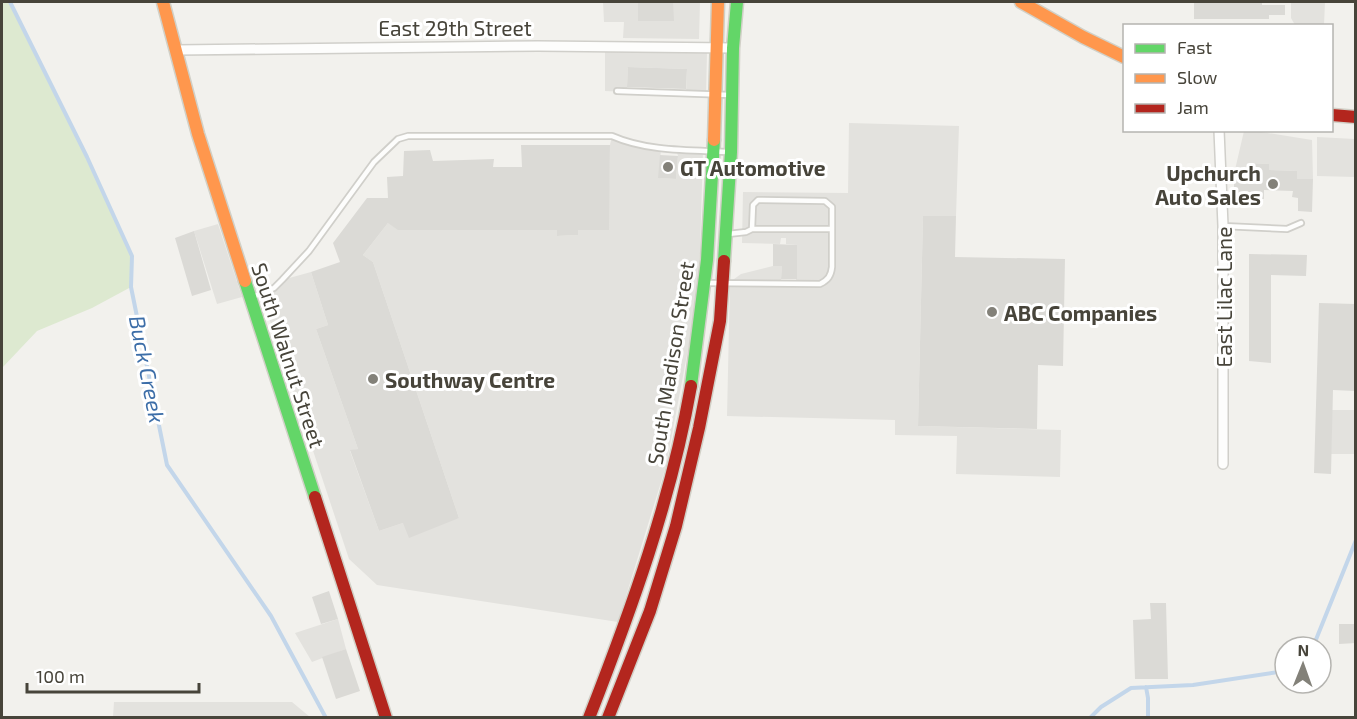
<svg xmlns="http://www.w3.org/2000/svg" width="1357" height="719" font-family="'Exo 2',sans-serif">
	<rect width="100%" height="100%" fill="#f2f1ed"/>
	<path fill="#dde9d0" d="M2 2H10L82 148 132 256 131 287 92 308 37 331 2 368Z"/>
	<path fill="#e3e2de" d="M603 2H638V21H673V2H700L699 39 623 38 624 22H604Z
		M1291 2H1325L1324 25H1295L1291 18Z
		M605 51 707 53 706 95 686 94 687 69 628 67 627 92 605 91Z
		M849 123 959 126 956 216H923L918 426 1061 430 1060 477 956 474 957 436 895 435V420L727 416 730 282 741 274 773 266H782L781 282H796L797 245 786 244V238H781L780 244 742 243 743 192 848 193Z
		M1244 131H1255L1312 140 1313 179H1297V171L1269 170V164L1249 163 1248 175 1234 174Z
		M612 136 661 148 659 178 676 179 678 156 676 149 703 150 700 253 690 339 666 466 618 622 377 585 349 559 261 294 274 288 282 280 311 272 328 325 316 329 358 449 350 451 379 531 403 523 459 518 373 262 363 255 388 223 557 230 558 236 578 235V230H608L610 145Z
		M1317 137 1355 139V177L1317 176Z
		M218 224 242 297 217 304 194 231Z
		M1332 410H1355V454H1331Z
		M338 619 346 649 312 662 295 633Z
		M114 702H292L310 717H113Z"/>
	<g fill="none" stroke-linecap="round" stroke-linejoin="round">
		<path stroke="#c3d6ea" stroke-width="4" d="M10 2 87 157 132 256 131 287 167 465 271 616 326 718
			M1313 647 1356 540
			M1146 687 1148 698V718
			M1090 718 1101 707 1131 688 1193 685 1285 671"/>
	</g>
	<path fill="#dbdad6" d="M638 2H673L674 21H638Z
		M1194 2H1262V5H1285V15H1269V19H1194Z
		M628 67 687 69 686 89 627 87Z
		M521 145H610L609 230H578V235L557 236V230H398L388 223 363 255 373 262 459 518 409 538 403 523 379 531 350 450 358 449 316 329 328 325 311 272 340 262 333 243 367 198H388L387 177 403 176 404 151 430 150 433 161 494 159 493 167H522Z
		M660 155 678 156 676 179 658 178Z
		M1248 163 1269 164V170L1297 171V179H1313L1312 212 1298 211V198L1292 197 1293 191 1264 190V199L1248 198V194L1234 193V174L1248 175Z
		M923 216H956L955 257 1065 259 1063 366 1038 365 1037 429 918 426Z
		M194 231 211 290 192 296 175 238Z
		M773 244 797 245V279H781L782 266H773Z
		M1249 254 1307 255 1306 276 1271 275V363L1249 361Z
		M1319 303 1356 304 1355 391 1333 390 1331 474 1314 473Z
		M329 591 338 619 321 624 312 597Z
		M1150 603H1166L1168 679H1135L1133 620 1151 619Z
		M1339 624H1356V643L1339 644Z
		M346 649 360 691 336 699 322 657Z"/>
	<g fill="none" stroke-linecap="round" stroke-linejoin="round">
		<defs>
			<path id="lane" d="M617 91 730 95
				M1223 226 1287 229 1301 223
				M752 229H832
				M707 283 820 284C828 280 831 276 832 267V207L825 201 758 200 753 205 752 229 746 232 728 234
				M253 297 274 288 282 280 309 251 374 162 398 139 408 136H612C648 152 692 150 731 152"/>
			<path id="street" d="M177 50 538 46 733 48
				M1219 130 1223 226V464"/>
			<path id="fast" d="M724 261 731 152 733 48 737 2
				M245 281 315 497
				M691 386 707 260 714 140"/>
			<path id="slow" d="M163 2 198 134 245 281
				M1021 2 1083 37 1124 57
				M714 140 718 2"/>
			<path id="jam" d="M1332 115 1356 117
				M315 497 386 718
				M589 718C631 610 671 501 691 386
				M608 718 650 611 676 526 699 428 720 321 724 261"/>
		</defs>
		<use href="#lane" stroke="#d0cfca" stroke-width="8"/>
		<use href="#street" stroke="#d0cfca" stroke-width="12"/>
		<use href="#fast" stroke="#d1d0c7" stroke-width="15"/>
		<use href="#slow" stroke="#d1d0c7" stroke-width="15"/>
		<use href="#jam" stroke="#d1d0c7" stroke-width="15"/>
		<use href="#lane" stroke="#fdfdfc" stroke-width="4.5"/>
		<use href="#street" stroke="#fdfdfc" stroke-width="9"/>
		<use href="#fast" stroke="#63d668" stroke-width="12"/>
		<use href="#slow" stroke="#ff974d" stroke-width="12"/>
		<use href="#jam" stroke="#b3261e" stroke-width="12"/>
	</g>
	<g fill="#838179" stroke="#fff" stroke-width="2">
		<circle cx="668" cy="167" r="6"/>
		<circle cx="1273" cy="184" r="6"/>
		<circle cx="992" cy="312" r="6"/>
		<circle cx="373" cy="379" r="6"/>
	</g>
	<g text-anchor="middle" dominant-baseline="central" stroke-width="6" stroke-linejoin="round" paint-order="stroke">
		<g font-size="21" fill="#47443a" stroke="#fff">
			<text x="455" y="27">East 29th Street</text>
			<text transform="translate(1223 297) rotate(-90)">East Lilac Lane</text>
			<text transform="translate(289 355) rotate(72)">South Walnut Street</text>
			<text transform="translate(670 363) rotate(-81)">South Madison Street</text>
		</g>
		<g font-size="21" font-weight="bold" fill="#47443a" stroke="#fff" text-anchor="start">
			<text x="680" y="167">GT Automotive</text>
			<text x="1261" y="172" text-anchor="end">Upchurch<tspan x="1261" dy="24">Auto Sales</tspan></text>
			<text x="1004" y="312">ABC Companies</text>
			<text x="385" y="379">Southway Centre</text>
		</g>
		<g font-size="22" font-style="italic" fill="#3d6ea8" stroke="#fff">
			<text transform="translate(148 369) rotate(79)">Buck Creek</text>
		</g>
	</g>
	<rect width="1357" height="719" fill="none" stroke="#47443a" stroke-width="6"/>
	<rect x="1123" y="24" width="210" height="108" fill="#ffffff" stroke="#b5b4b0" stroke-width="1.5"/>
	<rect x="1135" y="44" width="30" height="9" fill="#63d668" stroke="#b5b4b0" stroke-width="1.5"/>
	<text x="1177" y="54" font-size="18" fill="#47443a">Fast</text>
	<rect x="1135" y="74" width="30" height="9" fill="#ff974d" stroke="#b5b4b0" stroke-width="1.5"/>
	<text x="1177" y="84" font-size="18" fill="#47443a">Slow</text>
	<rect x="1135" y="104" width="30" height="9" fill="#b3261e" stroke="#b5b4b0" stroke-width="1.5"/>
	<text x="1177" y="114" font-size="18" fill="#47443a">Jam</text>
	<g transform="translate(1303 665) rotate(1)"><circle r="28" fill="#ffffff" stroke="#b5b4b0" stroke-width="1.5"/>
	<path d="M0-4.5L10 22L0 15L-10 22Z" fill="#838179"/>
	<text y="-9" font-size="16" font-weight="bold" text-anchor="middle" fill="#47443a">N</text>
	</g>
	<path d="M27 683v9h172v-9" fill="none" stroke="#47443a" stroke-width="3"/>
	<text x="36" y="683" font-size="18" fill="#47443a" stroke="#ffffff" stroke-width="4.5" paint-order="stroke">100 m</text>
</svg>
